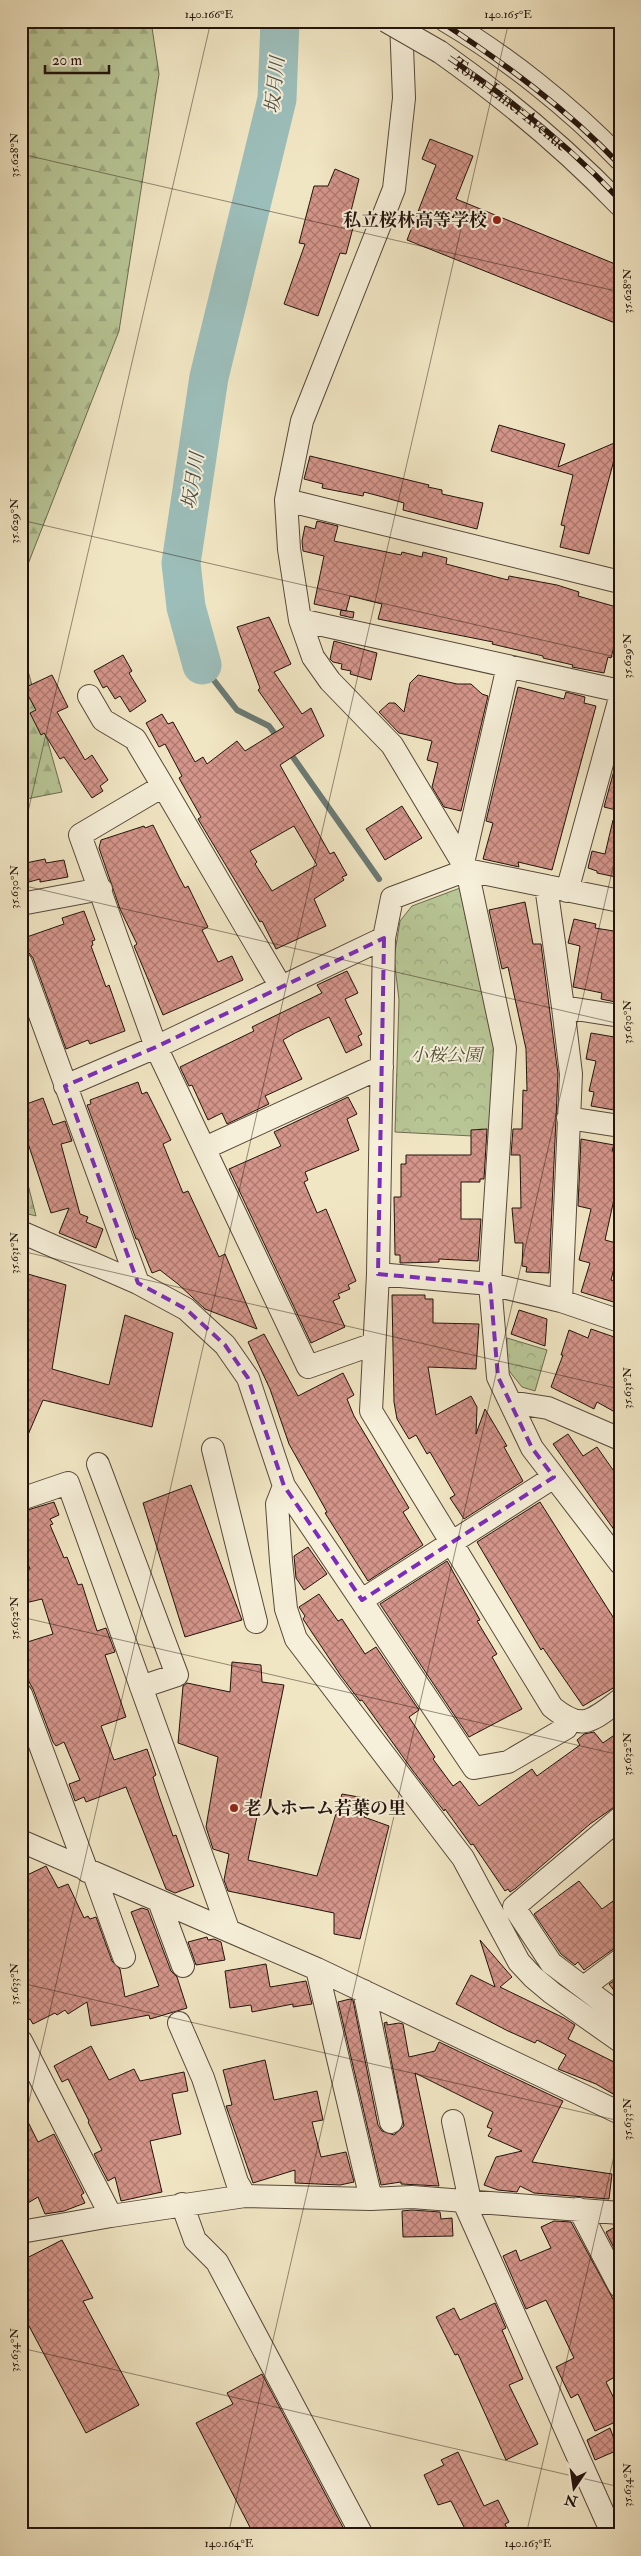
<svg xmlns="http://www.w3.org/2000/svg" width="641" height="2556" font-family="'IM FELL Double Pica','Noto Serif JP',serif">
	<defs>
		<pattern id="forest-firs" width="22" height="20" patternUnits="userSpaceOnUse" patternTransform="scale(1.25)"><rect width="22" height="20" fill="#b8c696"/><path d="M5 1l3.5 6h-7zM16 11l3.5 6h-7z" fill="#9ea980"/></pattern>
		<pattern id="park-crowns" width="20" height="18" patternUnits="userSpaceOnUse" patternTransform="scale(1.25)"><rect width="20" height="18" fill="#b8c696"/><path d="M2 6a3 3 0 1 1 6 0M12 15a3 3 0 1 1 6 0" fill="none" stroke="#9ea980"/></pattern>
		<pattern id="building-cross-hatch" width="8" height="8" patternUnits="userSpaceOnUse" patternTransform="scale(1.25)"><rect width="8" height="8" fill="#d4958a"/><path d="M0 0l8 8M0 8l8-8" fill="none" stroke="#ac786f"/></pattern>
	</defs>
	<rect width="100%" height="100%" fill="#f1e6c4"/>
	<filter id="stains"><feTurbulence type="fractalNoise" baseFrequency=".004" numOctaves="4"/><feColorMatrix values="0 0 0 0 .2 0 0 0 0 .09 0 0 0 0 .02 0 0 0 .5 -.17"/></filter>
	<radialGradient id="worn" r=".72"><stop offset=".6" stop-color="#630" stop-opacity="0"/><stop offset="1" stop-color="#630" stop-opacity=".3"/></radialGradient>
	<path fill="url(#forest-firs)" stroke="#6d6c51" d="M21 21H151L159 74 119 331 21 582Z
		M21 646 62 792 21 800Z
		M21 1157 36 1216 21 1212Z"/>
	<path fill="url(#park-crowns)" stroke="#6d6c51" d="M460 888 496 1040 492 1137 395 1132 399 1000 394 958 400 921 412 906Z
		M507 1338 547 1350 535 1391 522 1387 506 1367Z"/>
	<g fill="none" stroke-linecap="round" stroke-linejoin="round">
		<path stroke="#6b7a74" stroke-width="6" d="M202 665 237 710 269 726 278 738
			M288 750 379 879"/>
		<path stroke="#9cbeba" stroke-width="39" d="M202 665 186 607 181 563 209 377 277 99 280 21"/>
	</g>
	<path fill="url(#building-cross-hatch)" stroke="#22130c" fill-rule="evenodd" d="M430 139 473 156 456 199 620 266V325L407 240 436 165 422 159Z
		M335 169 359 179 348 223 354 224 346 254 340 253 318 316 284 304 305 244 299 243 314 186H328Z
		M499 425 565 444 558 467 619 441 589 554 560 547 565 526 561 525 573 475 491 451Z
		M310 456 429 485 428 487 442 490V494L483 503 477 529 403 510 404 503 383 497 364 492 363 496 322 488 323 484 304 479Z
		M317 521 338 526 334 541 401 555 402 552 422 557 423 552 447 558 446 564 508 580 509 576 557 585 579 592 578 596 620 608V636L617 635 611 658 608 657 604 673 572 667 573 665 543 658V656L492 644 493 642 378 619 382 604 350 596 346 611 314 604 324 556 303 551 302 541 305 526 315 529Z
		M341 610 354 612 353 618 340 615Z
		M269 617 291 664 274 672 302 714 311 708 324 736 280 765 330 854 334 852 347 875 342 877 344 880 314 899 326 926 276 949 262 921 260 922 198 819 201 817 179 778 182 776 165 744 159 747 146 723 162 714 168 724 173 722 195 762 203 757 207 764 237 741 245 751 284 727 258 690 260 688 237 627ZM294 826 317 865 272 891 255 864 257 862 250 851Z
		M334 641 377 653 371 680 350 674 351 671 341 669 342 664 333 662 330 659Z
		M123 655 132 671 129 673 146 701 130 712 120 696 115 699 107 686 103 688 94 671Z
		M52 675 68 707 57 712 85 760 92 755 108 780 100 786 103 791 92 798 64 757 60 759 44 733 41 735 30 713 36 710 24 688Z
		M418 675 457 684H471L482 694 488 696 461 811 444 807 432 787 438 763 427 760 432 741 399 733 379 712 389 703H395L404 712 410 683Z
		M518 687 564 699 566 692 585 697 584 703 596 706 552 870 518 862 519 867 483 859 493 823 486 821Z
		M618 756H620V811L604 807Z
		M402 806 422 838 385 860 366 829Z
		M613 820 620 821V872L617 871 616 877 597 873V871L588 868 592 851 605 854Z
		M153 825 179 877 185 888 188 886 208 927 202 930 218 962 232 956 243 980 163 1015 134 946 137 944 120 909 99 848 101 840 144 826 145 828Z
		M45 859 46 863 64 860 68 877 40 882V879L25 883 21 864Z
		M525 902 533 944H541L558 1074 549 1273 526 1272 527 1267 522 1266 523 1243H515L512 1208H521L520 1155H511L513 1129H522L523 1090 527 1091 526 1049 508 967 502 969 489 910Z
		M84 911 95 940 92 941 93 945 91 946 106 987 109 985 125 1031 90 1044 88 1040 66 1049 33 958 29 953 21 950V939L64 924 62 918Z
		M574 919 596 924 595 928 620 932V1003L601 999 602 993 573 987 580 946 568 943Z
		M347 971 358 993 345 999 362 1034 358 1036 362 1045 346 1053 329 1017 295 1033 283 1040 302 1079 265 1096 269 1104 227 1124 222 1113 208 1120 192 1085 189 1086 180 1067 254 1031 252 1027 322 993 317 985Z
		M591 1033 620 1038V1111L591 1106 594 1092 589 1091 596 1061 586 1059Z
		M138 1082 142 1094 147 1092 171 1140 163 1144 183 1193 188 1191 219 1257 225 1254 257 1329 205 1309 178 1284 160 1270 152 1273 138 1239H136L87 1105 91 1104 90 1100Z
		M348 1097 357 1114 347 1119 359 1150 305 1172 308 1180 304 1182 317 1213 326 1209 356 1281 348 1285 350 1289 338 1294 340 1298 333 1301 345 1327 311 1343 229 1169 281 1146 274 1132Z
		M43 1098 53 1125 65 1121 72 1141 61 1144 80 1214 88 1217 86 1222 103 1229 96 1248 59 1233 69 1208 51 1213 21 1122V1106Z
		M487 1129 484 1179H480V1182H461V1219H481L478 1261 439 1259V1262L400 1263V1255H395L394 1197H401V1164H406V1155H471V1130Z
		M581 1139 614 1145 612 1151 620 1153V1172L605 1240 620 1244 611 1280 620 1282V1304L581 1292 590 1263 579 1260 591 1209 578 1206Z
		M21 1272 66 1285 52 1369 109 1385 125 1315 173 1333 152 1427 43 1400 21 1451Z
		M392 1295H425V1299H433V1323L479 1324 476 1369 428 1367 436 1415 471 1396 477 1407 476 1434 485 1409 507 1446 504 1447 523 1481 464 1519 450 1498 455 1495 430 1452 427 1454 416 1435 409 1439 397 1419 394 1402Z
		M519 1310 547 1319 545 1346 511 1334Z
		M591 1329 620 1339V1398L613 1411 597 1402 594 1409 551 1387 563 1355H561L569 1330 588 1338Z
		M264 1334 298 1396 343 1373 354 1395 347 1399 354 1416 409 1508 403 1512 423 1545 368 1581 325 1513 327 1512 289 1444 270 1389 248 1342Z
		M568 1434 583 1456 597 1447 620 1480V1538L553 1444Z
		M191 1485 242 1620 185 1637 143 1503Z
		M54 1502 59 1515 50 1519 53 1524 50 1525 64 1558 67 1557 78 1585 82 1584 97 1631 106 1628 115 1652 105 1655 126 1717 101 1726 114 1760 147 1749 156 1775 153 1777 159 1796 173 1836 176 1835 194 1886 175 1893 166 1889 126 1787 86 1802 84 1797 75 1801 69 1784 80 1780 64 1742 56 1746 53 1742 33 1689 21 1667V1644L53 1634 42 1599 21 1604V1571L30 1569 21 1547V1512Z
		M540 1502 620 1628V1684L583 1706 543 1648 541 1650 477 1542Z
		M308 1547 327 1574 304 1590 296 1578 294 1556Z
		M447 1561 480 1620 477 1621 497 1654 492 1657 522 1709 469 1737 380 1604Z
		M319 1594 338 1621 342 1619 365 1654 376 1647 419 1710 409 1717 435 1757 433 1759 453 1786 460 1781 479 1806 532 1769 537 1776 580 1745 577 1740 584 1734 594 1732 603 1743 620 1731V1789L614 1794 620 1803 590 1824 516 1888 510 1892 508 1889 505 1891 473 1844 471 1845 445 1809 444 1811 413 1771 362 1700 360 1701 341 1676 303 1619 305 1616 299 1607Z
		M232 1662 261 1665 262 1682 284 1685 248 1860 317 1876 342 1794 370 1799 364 1817 389 1826 360 1939 334 1934V1913L228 1891 224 1880 229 1854 213 1849 206 1827 218 1757 178 1743 183 1686 187 1683 230 1692Z
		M46 1866 58 1888 68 1884 84 1918 88 1916 90 1919 96 1917 112 1961 120 1969 125 1997 159 1986 131 1912 142 1908 148 1910 171 1971 177 1977 187 2008 150 2019 149 2015 91 2026 87 2002 68 2014 65 2010 57 2015 55 2013 33 2024 30 2019 21 2023V1878Z
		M579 1881 602 1909 620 1896V1947L612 1950 584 1970 578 1962 575 1965 561 1954 534 1914Z
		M207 1937 208 1940 214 1939 221 1942 225 1960 196 1965 188 1942Z
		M480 1940 512 1977 500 1987 564 2018 575 2025 568 2039 620 2065V2098L596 2084 558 2069 566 2055 537 2040 535 2043 508 2031 456 2004 471 1975 495 1987Z
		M266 1964 270 1987 306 1981 312 2004 293 2007V2004L252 2012 251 2005 230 2008 225 1971Z
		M620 1977V1998L609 1984Z
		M350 1999 353 2000 378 2125 382 2131 394 2135 404 2126 384 2023 387 2022V2025L399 2023 403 2024 409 2057 435 2051 439 2042 563 2101 532 2162 612 2174 609 2199 534 2193 520 2186 517 2192 498 2190 484 2185 496 2157 522 2151 488 2136 492 2129 487 2127 493 2112 415 2073 439 2186 401 2184V2182L381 2185 338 2002Z
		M91 2046 109 2080 134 2069 140 2081 184 2072 188 2091 172 2094 181 2134 150 2141 162 2192 121 2201 115 2177 108 2181 94 2154 102 2150 88 2122 89 2121 68 2079 62 2082 54 2066Z
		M265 2060 274 2100 317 2091 323 2120 312 2122 321 2157 346 2152 354 2182 340 2185 295 2183V2170L253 2183 226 2106 232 2105 223 2070Z
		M21 2108 38 2142 54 2134 84 2193 81 2195 85 2203 64 2211 45 2214 38 2197 21 2207Z
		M412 2210 440 2212 441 2219 452 2218 453 2236 403 2237 402 2211Z
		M554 2221 571 2222 620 2312V2374L606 2382 620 2411V2420L595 2431 578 2394 571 2398 556 2367 574 2358 546 2300 526 2309 503 2256 516 2250 520 2261 551 2248 541 2227Z
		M617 2226H620V2250L616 2252 606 2232Z
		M62 2240 93 2298 83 2301 139 2405 86 2433 21 2311V2261Z
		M495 2303 506 2328 502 2330 523 2379 509 2385 538 2444 506 2460 458 2354 455 2355 436 2317 454 2308 460 2320Z
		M262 2374 347 2535H254L196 2423 233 2404 227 2393Z
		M610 2428 618 2450 595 2460 587 2440Z
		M458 2452 484 2506 498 2500 509 2522 505 2524 510 2535H468L451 2501 438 2505 424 2475 444 2465 441 2460Z"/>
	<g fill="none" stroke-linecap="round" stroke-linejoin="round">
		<defs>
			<path id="minor" d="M401 21 404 98 394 189 302 421 286 500 289 549 300 620 313 657 330 681 392 745 467 870 505 1048 490 1284 498 1377 532 1448 620 1563
				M446 21C507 57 571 108 620 159
				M440 52C505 98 565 148 620 205
				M286 500 620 582
				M300 620 620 691
				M89 696 103 720 135 739 163 786
				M463 863 508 666
				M546 886 563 1007 571 1074 561 1301
				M567 891 620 698
				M620 901 467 870 392 898 384 938 378 1274 371 1411 552 1707C583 1732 591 1721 620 1700
				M21 904 101 889
				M21 963 138 1283
				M281 987 163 786 80 835 156 1047 308 1367 374 1344
				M563 1007 620 1016
				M65 1086 156 1047 384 938
				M568 1118 620 1126
				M205 1148 382 1067
				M21 1232 138 1283 186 1309 225 1345 248 1378 284 1486 277 1504 281 1561 286 1609 296 1639 463 1858 519 1962 533 1977 552 1993 620 2041
				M378 1274 490 1284 561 1301 620 1321
				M510 1402 548 1408 620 1439
				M213 1449 256 1622
				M98 1464 177 1675 141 1687
				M284 1486 474 1768 508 1762 566 1728 568 1720
				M21 1499 68 1483 228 1929
				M362 1600 554 1477
				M21 1694 87 1871
				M620 1818 514 1907 551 1963 620 2015
				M21 1841 317 1969 620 2113
				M94 1874 124 1957
				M159 1901 183 1966
				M317 1969 371 2199
				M584 1987 620 1960
				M364 1991 391 2122
				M179 2023 203 2078 237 2182 245 2196
				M21 2041 111 2216
				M453 2121 470 2201
				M463 2200 613 2535
				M182 2204 195 2240 217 2262 362 2535
				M579 2209 620 2287
				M21 2232 111 2216 245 2196 371 2199 412 2197 620 2213"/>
		</defs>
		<use href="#minor" stroke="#56483a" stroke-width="24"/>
		<use href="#minor" stroke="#f6efd9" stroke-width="22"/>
		<defs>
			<g id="rail">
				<path id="s1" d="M393 21C478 75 551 127 620 200"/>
				<path d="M440 21C504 63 567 109 620 165"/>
			</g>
		</defs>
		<use href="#rail" stroke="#22130c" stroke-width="5.5"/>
		<use href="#rail" stroke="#f6efd9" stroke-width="4" stroke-dasharray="11" stroke-linecap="butt"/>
		<defs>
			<path id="minor-bridge" d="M386 21 440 52"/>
		</defs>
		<use href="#minor-bridge" stroke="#56483a" stroke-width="24" stroke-linecap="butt"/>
		<use href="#minor-bridge" stroke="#f6efd9" stroke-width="22"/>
	</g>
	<path fill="none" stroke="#7b2cbf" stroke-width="4" stroke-dasharray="10 6" stroke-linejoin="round" d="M384 938 378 1274 490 1284 498 1377 532 1448 554 1477 362 1600 284 1486 248 1378 225 1345 186 1309 138 1283 65 1086 156 1047Z"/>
	<path fill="none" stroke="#22130c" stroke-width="1" stroke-opacity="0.45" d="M21 154 620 292M21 520 620 658M21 842 211 21M21 885 620 1024M21 1251 620 1389M21 1617 620 1755M21 1983 620 2121M21 2136 509 21M21 2348 620 2487M228 2535 620 837M526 2535 620 2130"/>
	<g fill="#8f2418" stroke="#f6efd9" stroke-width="2">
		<circle cx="497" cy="220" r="5"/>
		<circle cx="234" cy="1808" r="5"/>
	</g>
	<g text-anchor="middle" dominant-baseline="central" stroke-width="4" stroke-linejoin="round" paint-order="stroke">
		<g font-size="18" fill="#22130c" stroke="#f6efd9">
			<text stroke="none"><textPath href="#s1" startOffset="144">Town Liner Avenue</textPath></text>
		</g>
		<g font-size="18" font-weight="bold" fill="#22130c" stroke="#f6efd9" text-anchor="end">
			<text x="487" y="220">私立桜林高等学校</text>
			<text x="244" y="1808" text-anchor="start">老人ホーム若葉の里</text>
		</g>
		<g font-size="18" font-style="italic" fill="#56523c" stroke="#f6efd9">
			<text x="446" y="1055">小桜公園</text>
		</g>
		<g font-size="19" font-style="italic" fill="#4d4f49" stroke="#f6efd9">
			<text transform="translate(275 85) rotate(-84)">坂月川</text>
			<text transform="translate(193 481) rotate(-81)">坂月川</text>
		</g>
	</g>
	<rect width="641" height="2556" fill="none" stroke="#f1e6c4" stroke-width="55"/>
	<g transform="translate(574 2488) rotate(193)" stroke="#f6efd9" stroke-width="4" paint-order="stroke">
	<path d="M0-4L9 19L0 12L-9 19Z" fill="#22130c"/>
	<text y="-8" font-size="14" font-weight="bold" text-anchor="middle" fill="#22130c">N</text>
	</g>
	<path d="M45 65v8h64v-8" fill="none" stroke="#22130c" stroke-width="2.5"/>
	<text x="52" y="65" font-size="15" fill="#22130c" stroke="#f6efd9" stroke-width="4" paint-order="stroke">20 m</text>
	<rect x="28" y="28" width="586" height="2500" fill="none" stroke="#22130c" stroke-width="2"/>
	<g font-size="12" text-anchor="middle" fill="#22130c">
		<text x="209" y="18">140.166°E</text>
		<text x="508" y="18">140.165°E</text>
		<text transform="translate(14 155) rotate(-90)" y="4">35.628°N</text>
		<text transform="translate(627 291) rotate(-90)" y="4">35.628°N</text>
		<text transform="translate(14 521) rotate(-90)" y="4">35.629°N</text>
		<text transform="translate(627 656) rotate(-90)" y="4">35.629°N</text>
		<text transform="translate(14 887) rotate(-90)" y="4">35.630°N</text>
		<text transform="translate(627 1022) rotate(-90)" y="4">35.630°N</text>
		<text transform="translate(14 1253) rotate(-90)" y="4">35.631°N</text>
		<text transform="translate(627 1388) rotate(-90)" y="4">35.631°N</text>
		<text transform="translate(14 1618) rotate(-90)" y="4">35.632°N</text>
		<text transform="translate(627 1754) rotate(-90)" y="4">35.632°N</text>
		<text transform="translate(14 1984) rotate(-90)" y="4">35.633°N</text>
		<text transform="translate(627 2119) rotate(-90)" y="4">35.633°N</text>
		<text transform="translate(14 2350) rotate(-90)" y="4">35.634°N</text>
		<text transform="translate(627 2485) rotate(-90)" y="4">35.634°N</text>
		<text x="229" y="2547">140.164°E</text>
		<text x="528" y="2547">140.163°E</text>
	</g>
	<rect width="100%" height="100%" filter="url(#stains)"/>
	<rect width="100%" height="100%" fill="url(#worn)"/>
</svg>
